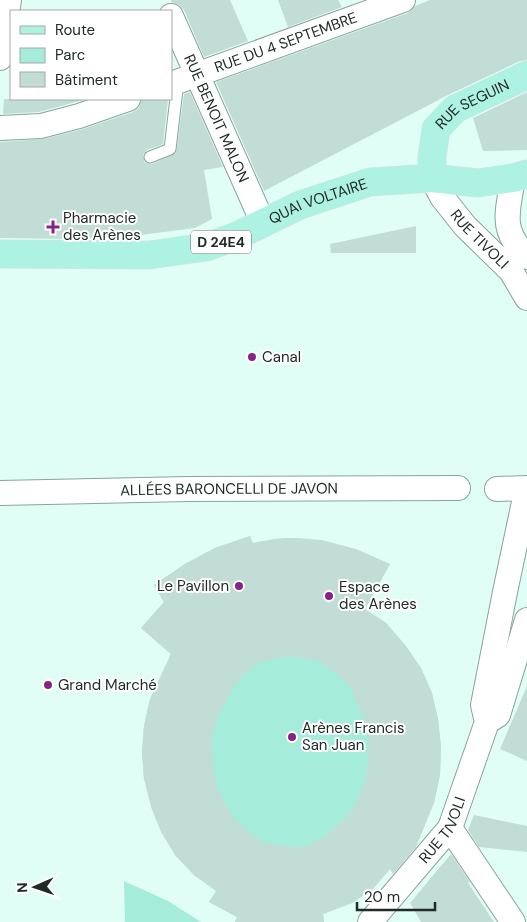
<svg xmlns="http://www.w3.org/2000/svg" width="527" height="922" font-family="'DM Sans',sans-serif">
	<rect width="100%" height="100%" fill="#e1fef6"/>
	<path fill="#a5ecda" d="M250 536 253 543C264 541 276 538 287 538 324 537 357 550 390 564L365 609 386 623 405 645 421 668 432 693 438 719 441 747 440 775 434 803 373 889 352 903 323 914 324 922H235L237 917 209 902 216 891 194 875 175 855 144 779 142 753 144 726 150 699 171 654 141 628 164 602 154 585 185 564 215 548Z
		M124 881 168 901 201 922H125Z"/>
	<path fill="#c1ddd5" fill-rule="evenodd" d="M171 0H230L248 41 204 57 184 10 179 5 171 2Z
		M278 0H338L342 7 288 27Z
		M430 0H527V60L520 61 448 95 264 191 216 82 408 13 415 6Z
		M190 92 223 167 204 170 212 219 195 228 125 237 75 239 0 238V142L44 139 83 129 133 112 139 108 141 99H168L163 144 147 150 143 155 145 163 152 164 176 153 184 94Z
		M527 92V150L483 151 473 118Z
		M4 99H87L39 112 3 114Z
		M416 226V253H331L330 244Z
		M250 536 252 543 285 538 322 540 356 549 390 564 365 609 386 623 405 645 421 668 432 693 438 719 441 747 440 775 434 803 416 847 393 874 390 869 373 889 352 903 323 914 324 922H235L237 917 209 902 217 891 194 875 175 855 161 832 151 807 144 779 142 753 144 726 150 699 171 654 141 628 164 602 154 585 185 564 215 548ZM289 656 319 661 343 679 352 691 364 718 368 733 369 748 366 778 355 805 347 816 324 837 308 846 294 847 262 842 237 822 221 797 215 781 212 751V737L216 722 222 708 237 682 248 671 260 662Z
		M527 686V761L500 749Z
		M474 815 527 826V852L479 847 468 830Z
		M451 854 470 882 468 883 494 922H421L410 903Z"/>
	<g fill="none" stroke-linecap="round" stroke-linejoin="round">
		<defs>
			<path id="lane" d="M150 157 170 149 178 81"/>
			<g id="street">
				<path id="s1" d="M171 16 263 223"/>
				<path d="M0 58 9 0"/>
				<path id="s2" d="M171 84 403 0"/>
				<path d="M0 128 41 126 79 116 128 99"/>
				<path id="s3" d="M432 178 442 197 465 226 511 271 527 298"/>
				<path d="M513 178C508 212 499 229 527 257"/>
				<path d="M497 489 527 488"/>
				<path id="s4" d="M0 493 188 489 458 488"/>
				<path d="M487 722 498 715 527 620"/>
				<path d="M450 828 513 922"/>
				<path id="s5" d="M370 922 450 828 487 722 483 705 505 592 527 488"/>
			</g>
			<g id="primary">
				<path id="s6" d="M432 178V157L436 129 455 109 527 75"/>
				<path id="s7" d="M0 254 149 255 207 247 239 235 300 205 370 182 432 178 478 183 513 178 527 174"/>
			</g>
		</defs>
		<use href="#lane" stroke="#89a49c" stroke-width="13"/>
		<use href="#street" stroke="#89a49c" stroke-width="26"/>
		<use href="#primary" stroke="#e0e1e1" stroke-width="29"/>
		<use href="#lane" stroke="#fff" stroke-width="11"/>
		<use href="#street" stroke="#fff" stroke-width="24"/>
		<use href="#primary" stroke="#adf2e2" stroke-width="28"/>
	</g>
	<g fill="#87228a" stroke="#fff" stroke-width="2">
		<path d="M50.5 219.5h5v5h5v5h-5v5h-5v-5h-5v-5h5z"/>
		<circle cx="252" cy="357" r="5"/>
		<circle cx="239" cy="586" r="5"/>
		<circle cx="329" cy="596" r="5"/>
		<circle cx="48" cy="685" r="5"/>
		<circle cx="292" cy="737" r="5"/>
	</g>
	<g text-anchor="middle" dominant-baseline="central" stroke-width="4" stroke-linejoin="round" paint-order="stroke">
		<rect fill="#fff" stroke="#636b68" stroke-width="1" x="191" y="230.5" width="60" height="23" rx="4"/>
		<g font-size="14" font-weight="bold" fill="#202b28">
			<text x="221" y="242">D 24E4</text>
		</g>
		<g font-size="15" fill="#202b28" stroke="#fff">
			<text stroke="none"><textPath href="#s2" startOffset="122">RUE DU 4 SEPTEMBRE</textPath></text>
			<text stroke="none"><textPath href="#s6" startOffset="94">RUE SEGUIN</textPath></text>
			<text stroke="none"><textPath href="#s1" startOffset="112">RUE BENOIT MALON</textPath></text>
			<text stroke="none"><textPath href="#s7" startOffset="328">QUAI VOLTAIRE</textPath></text>
			<text stroke="none"><textPath href="#s3" startOffset="78">RUE TIVOLI</textPath></text>
			<text stroke="none"><textPath href="#s4" startOffset="229">ALLÉES BARONCELLI DE JAVON</textPath></text>
			<text stroke="none"><textPath href="#s5" startOffset="118">RUE TIVOLI</textPath></text>
		</g>
		<g font-size="15" fill="#202b28" stroke="#fff" text-anchor="start">
			<text x="63" y="218">Pharmacie<tspan x="63" dy="17">des Arènes</tspan></text>
			<text x="262" y="357">Canal</text>
			<text x="229" y="586" text-anchor="end">Le Pavillon</text>
			<text x="339" y="587">Espace<tspan x="339" dy="17">des Arènes</tspan></text>
			<text x="58" y="685">Grand Marché</text>
			<text x="302" y="728">Arènes Francis<tspan x="302" dy="17">San Juan</tspan></text>
		</g>
	</g>
	<rect x="10" y="10" width="162" height="90" fill="#ffffff" stroke="#a6aaa9"/>
	<rect x="20" y="26" width="25" height="8" fill="#adf2e2" stroke="#a6aaa9"/>
	<text x="55" y="35" font-size="15" fill="#202b28">Route</text>
	<rect x="20" y="48" width="25" height="15" fill="#a5ecda" stroke="#a6aaa9"/>
	<text x="55" y="60" font-size="15" fill="#202b28">Parc</text>
	<rect x="20" y="72" width="25" height="15" fill="#c1ddd5" stroke="#a6aaa9"/>
	<text x="55" y="85" font-size="15" fill="#202b28">Bâtiment</text>
	<g transform="translate(35 887) rotate(268)" stroke="#ffffff" stroke-width="4" paint-order="stroke">
	<path d="M0-4L9 19L0 12L-9 19Z" fill="#202b28"/>
	<text y="-8" font-size="14" font-weight="bold" text-anchor="middle" fill="#202b28">N</text>
	</g>
	<path d="M357 902v8h78v-8" fill="none" stroke="#202b28" stroke-width="2.5"/>
	<text x="364" y="902" font-size="15" fill="#202b28" stroke="#ffffff" stroke-width="4" paint-order="stroke">20 m</text>
</svg>
